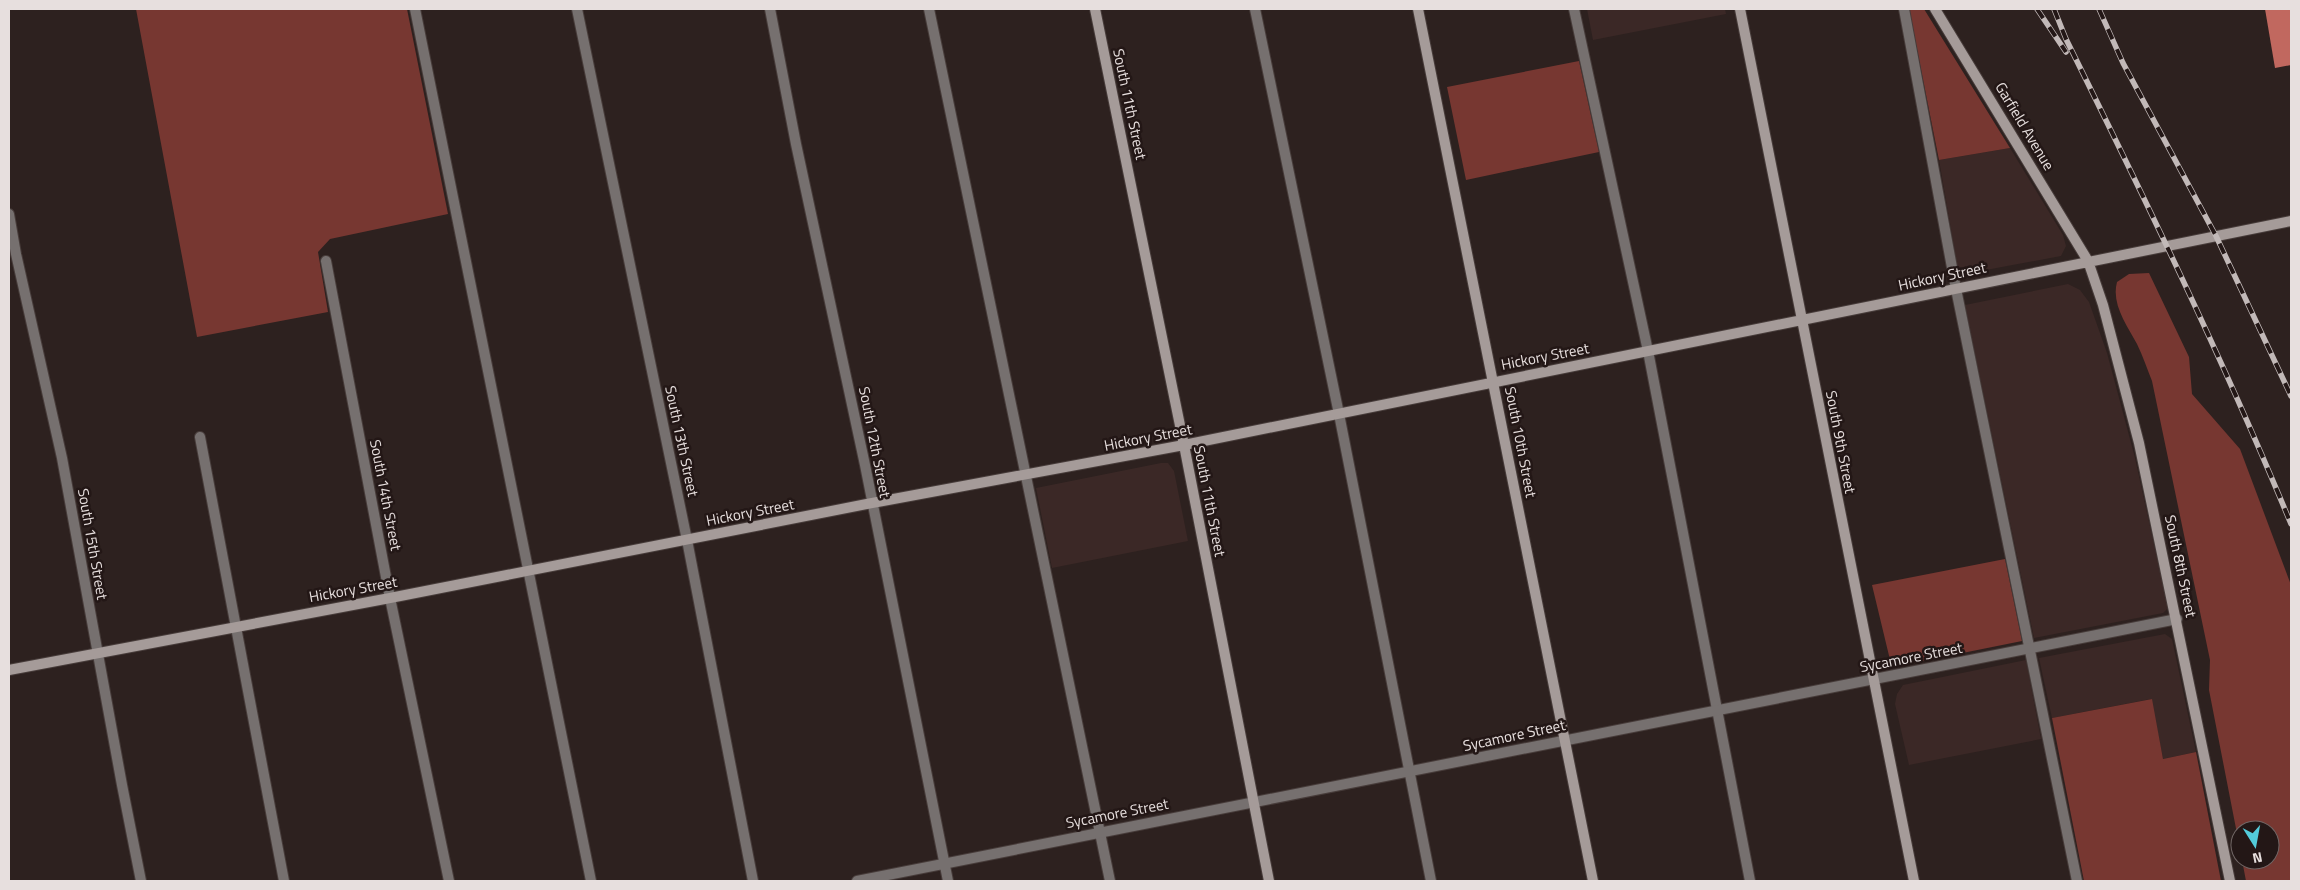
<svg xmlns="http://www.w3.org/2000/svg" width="2300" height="890" font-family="'Titillium Web',sans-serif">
	<rect width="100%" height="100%" fill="#2d211f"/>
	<path fill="#3b2826" d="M1587 9H1725L1726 14 1593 40Z
		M2010 148 2063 235 2066 246 2061 256 1959 275 1939 160Z
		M2068 284 2080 290 2089 302 2107 353 2135 458 2168 608 2163 613 2034 638 1965 305Z
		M1161 463H1168L1174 471 1188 541 1052 568 1036 488Z
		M2165 634 2172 639 2196 752 2163 759 2151 699 2052 718 2039 658Z
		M2026 660 2041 739 1909 765 1895 704 1897 694 1903 685Z"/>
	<path fill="#773731" d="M136 9H407L448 214 330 239 318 252 328 312 197 337Z
		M1909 9H1924L2010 148 1939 160Z
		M1579 61 1599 152 1466 180 1447 87Z
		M2149 273 2189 357 2192 394 2240 449 2291 585V881H2246L2242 860H2270V830H2240V849L2209 690 2210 660 2152 381C2147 369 2143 356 2137 344 2127 325 2111 304 2117 282L2129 274Z
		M2005 559 2022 641 1898 666 1891 664 1872 585Z
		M2152 699 2163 759 2196 752 2221 881H2084L2052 718Z"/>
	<path fill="#c1685f" d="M2265 9H2291V65L2275 68Z"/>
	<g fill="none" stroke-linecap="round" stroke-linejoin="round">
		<defs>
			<path id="lane" d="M415 9 591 881
				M929 9 1110 881
				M1255 9 1339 414 1431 881
				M1574 9 1648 351 1750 881
				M1904 9 1956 289 2077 881
				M200 437 284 881"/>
			<path id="street" d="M577 9 687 540 753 881
				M770 9 796 144 865 465 948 881
				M9 214 16 254 62 458 122 785 141 881
				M326 261 390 598 449 881
				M857 881 2177 619"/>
			<path id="secondary" d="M1095 9 1184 445 1269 881
				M1418 9 1593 881
				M1740 9 1914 881
				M1935 9 2088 261 2103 305 2139 443 2230 881
				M9 670 390 598 872 503 1184 445 2291 221"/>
		</defs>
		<use href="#lane" stroke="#473c3a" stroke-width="12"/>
		<use href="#street" stroke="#473c3a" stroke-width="12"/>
		<use href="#secondary" stroke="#473c3a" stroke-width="12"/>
		<use href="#lane" stroke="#76706f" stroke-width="10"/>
		<use href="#street" stroke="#76706f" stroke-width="10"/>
		<use href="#secondary" stroke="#a59b99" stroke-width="10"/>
		<defs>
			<path id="rail" d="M2037 9 2066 52
				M2054 9 2066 39C2145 199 2223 359 2291 524
				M2099 9 2123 63 2216 236 2291 396"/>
		</defs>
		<use href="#rail" stroke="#c2b9b8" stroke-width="5.5"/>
		<use href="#rail" stroke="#231716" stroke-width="4" stroke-dasharray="11" stroke-linecap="butt"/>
	</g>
	<g text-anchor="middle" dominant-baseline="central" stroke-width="5" stroke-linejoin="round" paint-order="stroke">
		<g font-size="15" fill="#e7dfde" stroke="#231716">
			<text transform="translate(1130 104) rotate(78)">South 11th Street</text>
			<text transform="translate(2025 126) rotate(59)">Garfield Avenue</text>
			<text transform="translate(1942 276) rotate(-12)">Hickory Street</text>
			<text transform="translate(1545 356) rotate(-11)">Hickory Street</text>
			<text transform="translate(1148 437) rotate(-11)">Hickory Street</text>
			<text transform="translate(682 441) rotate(78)">South 13th Street</text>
			<text transform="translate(875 442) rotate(79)">South 12th Street</text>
			<text transform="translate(1521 442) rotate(79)">South 10th Street</text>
			<text transform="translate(1841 442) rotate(79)">South 9th Street</text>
			<text transform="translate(386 495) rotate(79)">South 14th Street</text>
			<text transform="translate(1210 501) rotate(79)">South 11th Street</text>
			<text transform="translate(750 512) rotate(-11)">Hickory Street</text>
			<text transform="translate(93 544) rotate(80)">South 15th Street</text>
			<text transform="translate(2181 566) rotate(78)">South 8th Street</text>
			<text transform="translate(353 589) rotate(-10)">Hickory Street</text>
			<text transform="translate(1911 657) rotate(-11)">Sycamore Street</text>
			<text transform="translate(1514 735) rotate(-12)">Sycamore Street</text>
			<text transform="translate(1117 813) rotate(-11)">Sycamore Street</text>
		</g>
	</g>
	<rect width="2300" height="890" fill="none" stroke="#e7dfde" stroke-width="20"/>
	<g transform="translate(2255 845) rotate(169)"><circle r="24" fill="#231716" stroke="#716766"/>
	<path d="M0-4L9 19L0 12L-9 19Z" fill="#53cbda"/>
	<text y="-8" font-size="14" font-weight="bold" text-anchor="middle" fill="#e7dfde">N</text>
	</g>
</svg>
